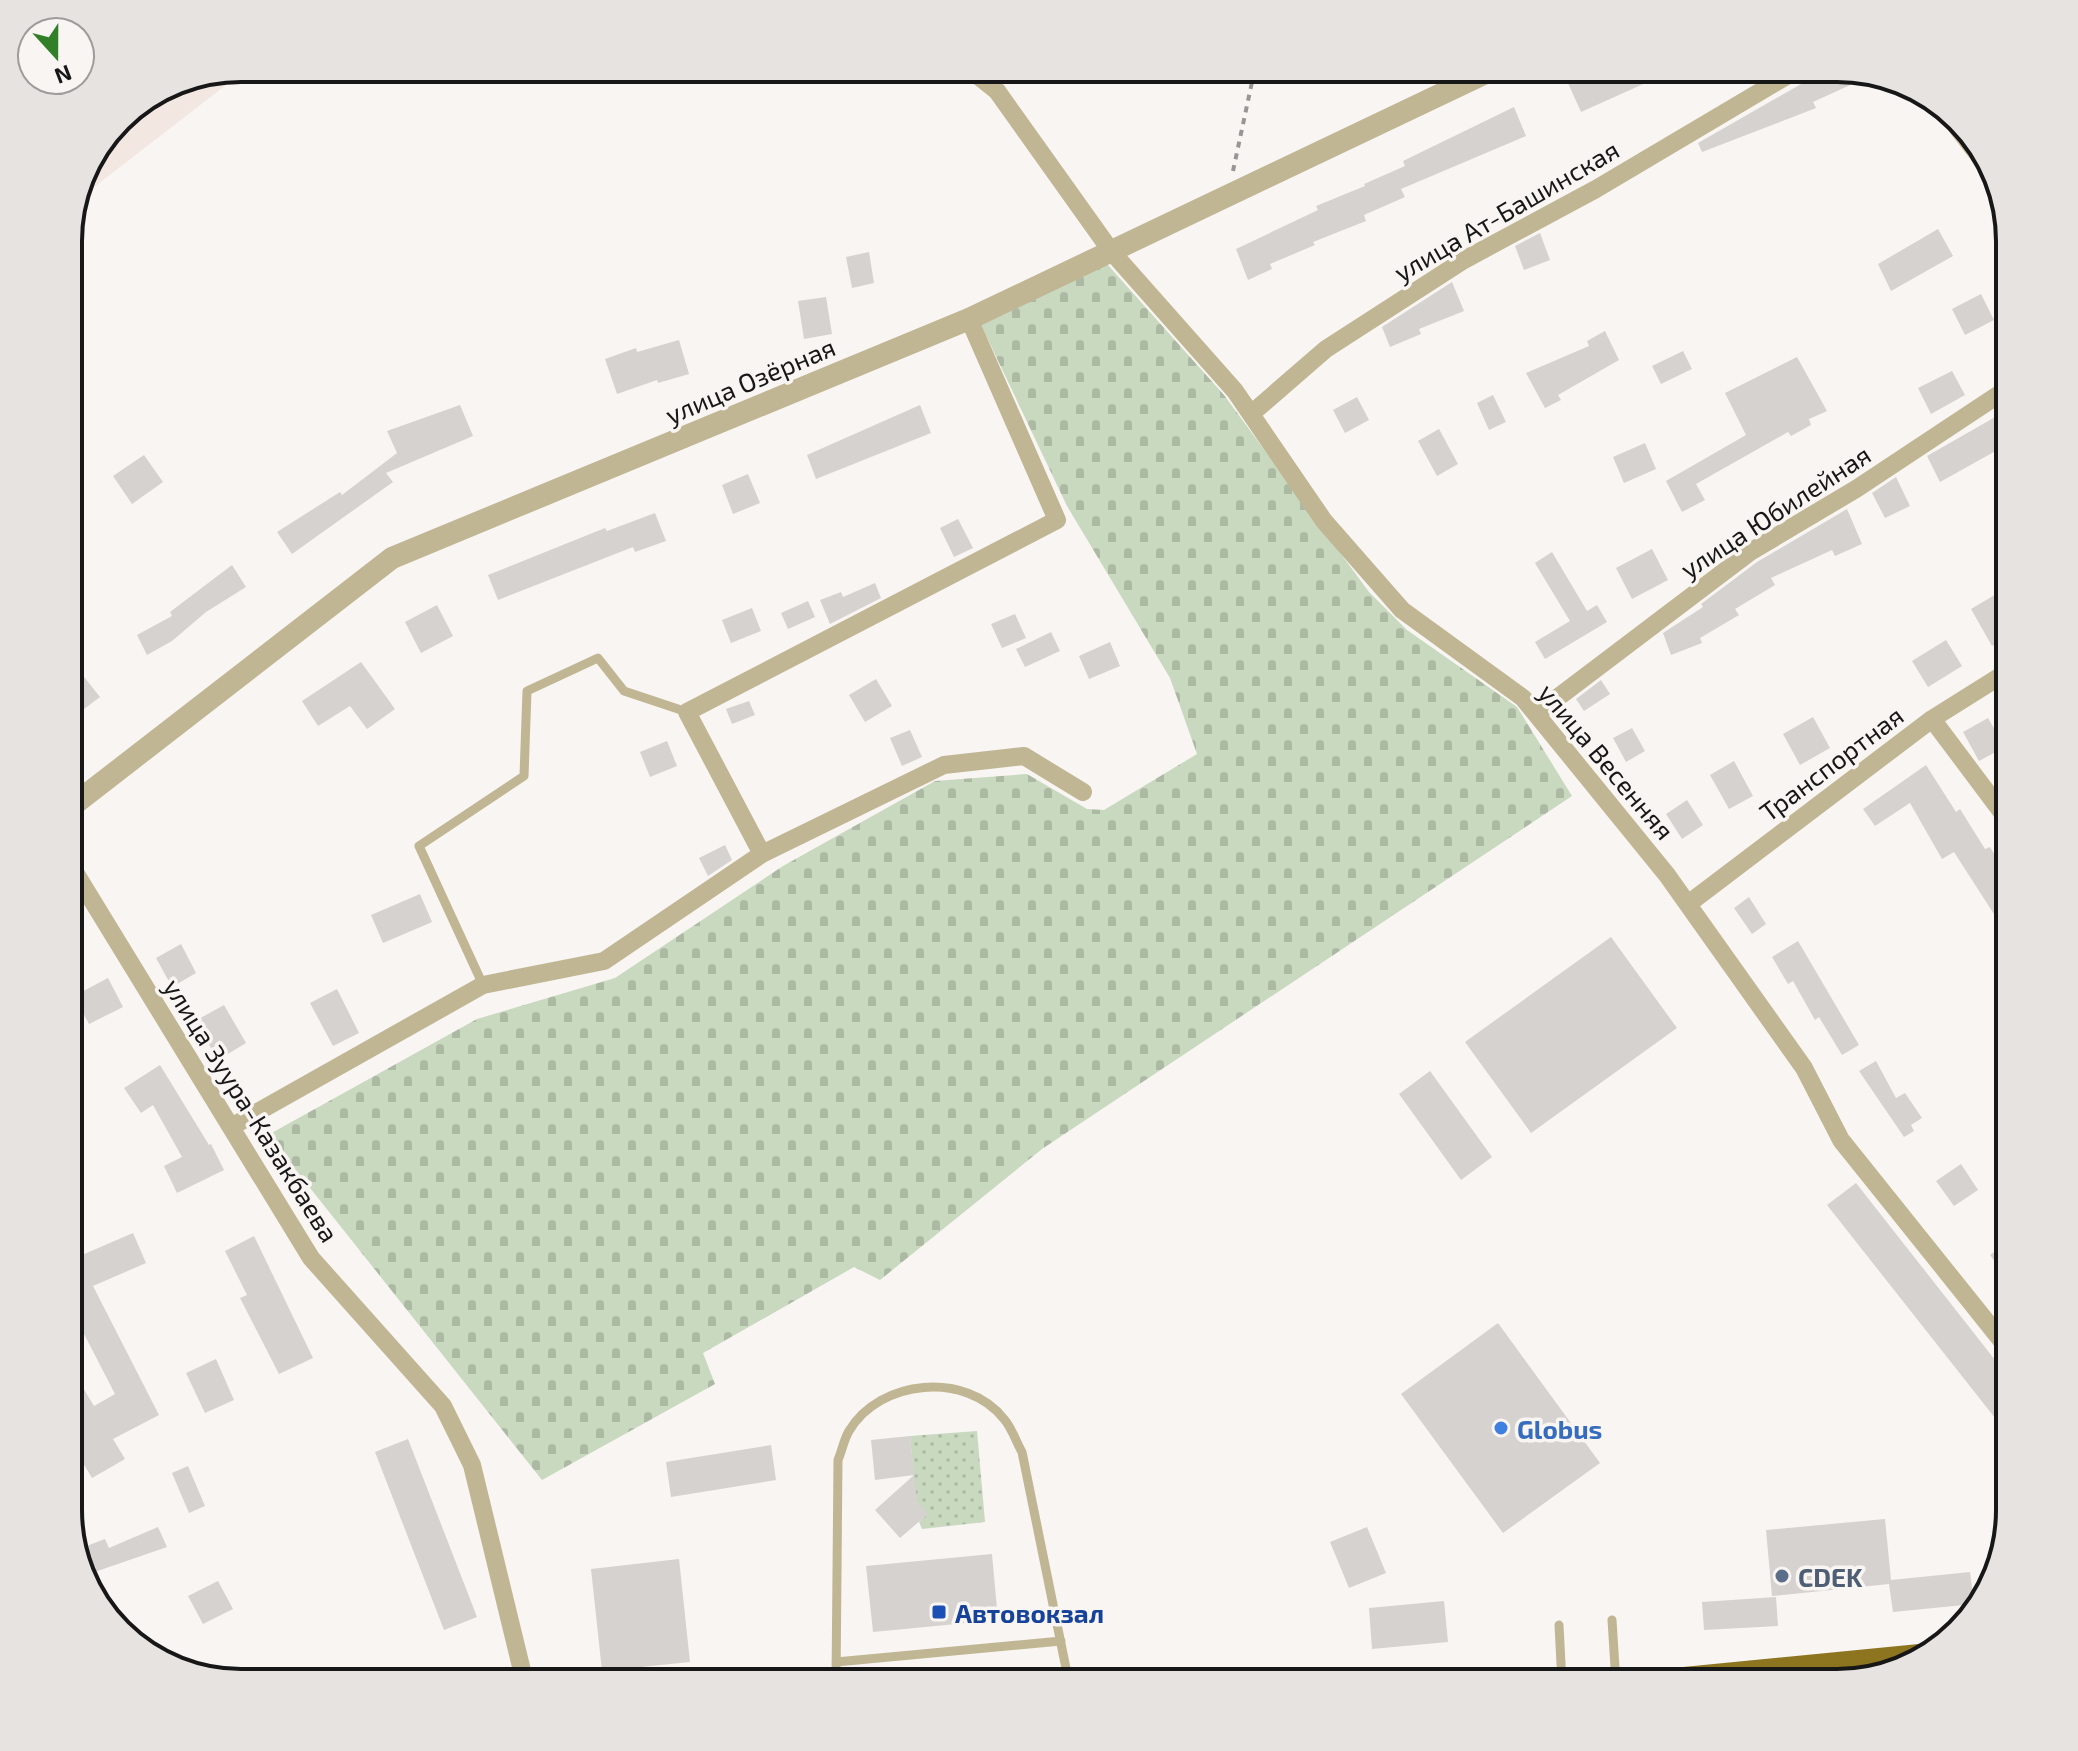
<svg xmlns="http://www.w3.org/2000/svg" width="2078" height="1751" font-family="'Exo 2',sans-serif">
	<defs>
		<pattern id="green-dots" width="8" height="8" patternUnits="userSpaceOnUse" patternTransform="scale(2)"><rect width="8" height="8" fill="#c9d9bf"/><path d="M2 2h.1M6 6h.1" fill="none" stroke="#acbaa3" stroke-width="1.8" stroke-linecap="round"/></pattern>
		<pattern id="cemetery-stones" width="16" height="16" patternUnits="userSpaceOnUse" patternTransform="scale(2)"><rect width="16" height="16" fill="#c9d9bf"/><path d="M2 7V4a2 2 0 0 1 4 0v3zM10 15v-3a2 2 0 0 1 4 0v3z" fill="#acbaa3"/></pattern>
	</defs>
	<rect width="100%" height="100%" fill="#f8f5f3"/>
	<path fill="#f3e7e2" d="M248 68 76 201 86 165 126 111 175 81Z"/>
	<path fill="url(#green-dots)" d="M977 1431 985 1522 922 1529 919 1522 927 1514 916 1501 910 1436Z"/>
	<path fill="url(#cemetery-stones)" d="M1107 264 1224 395 1369 592 1407 630 1517 707 1572 796 1042 1149 880 1280 854 1267 703 1353 715 1384 542 1480 268 1135 477 1019 615 978 783 866 935 781 1027 774 1087 809 1104 810 1197 754 1170 678 1067 506 981 325Z"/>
	<path fill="#d5d2d0" d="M1597 68H1679L1581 112 1567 81Z
		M1829 68 1872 75 1813 102 1816 108 1702 152 1698 143Z
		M1514 107 1526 136 1401 189 1405 197 1364 215 1366 221 1313 242 1315 245 1270 264 1272 269 1248 280 1236 249 1318 210 1316 206 1365 186 1364 184 1405 166 1403 161Z
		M1938 229 1953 256 1891 291 1878 264Z
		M1540 233 1550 260 1524 270 1515 246Z
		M869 252 874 283 852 288 846 257Z
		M1452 282 1464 311 1419 329 1421 334 1390 347 1382 327Z
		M1981 294 1994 320 1965 335 1952 309Z
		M826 297 832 334 804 339 798 301Z
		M1605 331 1619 360 1558 395 1561 400 1545 408 1526 373 1589 346 1587 341Z
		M679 340 689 374 658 383 657 380 617 394 605 359 636 348 637 352Z
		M1683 351 1692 369 1661 384 1652 366Z
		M1797 357 1827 411 1809 419 1811 425 1791 436 1788 432 1696 484 1705 500 1682 512 1666 481 1746 435 1725 393Z
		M1952 371 1965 395 1931 414 1918 388Z
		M1493 395 1506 422 1489 430 1477 403Z
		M1357 397 1369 420 1345 433 1333 410Z
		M460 405 473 436 386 473 393 482 292 554 277 532 340 492 342 495 397 453 387 431Z
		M920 405 931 433 816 479 807 455Z
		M2004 412 2010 424V443L1940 482 1927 456Z
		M1439 429 1458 464 1437 476 1418 441Z
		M1645 443 1656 469 1624 483 1613 457Z
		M144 455 163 482 132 504 113 476Z
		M748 474 760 503 733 514 722 485Z
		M1896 477 1910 506 1885 518 1872 493Z
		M1847 509 1862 544 1835 556 1832 550 1771 578 1775 585 1735 609 1739 615 1700 638 1702 643 1671 655 1663 633 1703 607 1701 604 1757 562Z
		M655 513 666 541 635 552 633 547 498 600 488 575 605 528 607 531Z
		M958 519 973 548 954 557 940 528Z
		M1652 549 1668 580 1632 599 1616 568Z
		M1552 552 1587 611 1597 605 1607 622 1545 659 1535 642 1570 621 1535 563Z
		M232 565 246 587 206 612 172 641 147 655 137 635 172 616 170 612Z
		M875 583 881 598 830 624 820 600 841 592 843 597Z
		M1998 593 2010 615V636L1992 646 1971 609Z
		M808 601 815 617 788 629 781 613Z
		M437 605 453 636 421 653 405 622Z
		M752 608 761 631 731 643 722 620Z
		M1015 614 1026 638 1002 648 991 624Z
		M1051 632 1060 651 1025 667 1016 649Z
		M1946 640 1962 666 1928 687 1912 661Z
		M1110 642 1120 666 1089 679 1079 656Z
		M361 662 395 709 367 729 350 706 318 726 302 701Z
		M81 673 100 697 68 721V683Z
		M876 679 892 706 865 722 849 695Z
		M1601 680 1610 694 1584 711 1576 699Z
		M749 701 755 715 732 724 726 709Z
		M1813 717 1830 748 1800 765 1783 734Z
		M1988 718 2005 747 1979 761 1963 732Z
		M1632 728 1645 751 1626 762 1613 738Z
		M910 730 922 757 902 766 890 738Z
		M667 741 677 766 650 777 640 752Z
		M1734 761 1753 796 1729 809 1710 775Z
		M1926 765 1956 812 1960 809 1985 849 1990 847 2010 880V939L1954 852 1942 859 1910 803 1875 826 1863 809Z
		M1687 800 1703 825 1682 839 1666 814Z
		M725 845 732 860 708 876 699 858Z
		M420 894 432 922 383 943 371 915Z
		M1749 897 1766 924 1752 934 1734 908Z
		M1611 937 1677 1028 1531 1133 1465 1042Z
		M1798 941 1859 1045 1842 1055 1819 1017 1815 1020 1793 981 1788 984 1772 957Z
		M181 944 196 973 172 987 156 958Z
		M108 978 123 1007 89 1024 74 996Z
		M337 989 359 1033 333 1046 310 1003Z
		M224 1005 246 1043 218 1060 195 1021Z
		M1876 1061 1896 1098 1905 1093 1922 1118 1911 1125 1914 1131 1904 1137 1859 1071Z
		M160 1065 209 1145 211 1144 224 1170 177 1193 164 1166 182 1157 153 1105 141 1113 124 1088Z
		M1430 1071 1492 1157 1461 1180 1399 1094Z
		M1961 1164 1978 1190 1954 1206 1936 1181Z
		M1856 1183 2010 1379V1437L1827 1205Z
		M133 1233 146 1263 93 1286 159 1415 113 1439 125 1459 92 1478 68 1438V1363L94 1406 115 1394 68 1303V1261Z
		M254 1236 313 1358 279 1374 240 1298 247 1295 225 1251Z
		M2010 1240V1282L1990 1255Z
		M1498 1323 1600 1463 1503 1533 1401 1394Z
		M216 1359 234 1400 205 1413 186 1373Z
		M910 1436 917 1502 928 1514 900 1538 875 1510 914 1475 875 1480 871 1440Z
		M408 1439 477 1617 444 1630 375 1452Z
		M771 1445 776 1480 671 1497 666 1462Z
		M188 1466 205 1506 189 1513 172 1473Z
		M1885 1519 1891 1580 1970 1572 1974 1604 1893 1612 1889 1584 1772 1596 1766 1530Z
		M158 1527 167 1547 83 1576 76 1550 105 1539 109 1548Z
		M1367 1527 1386 1573 1349 1588 1330 1542Z
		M992 1554 998 1620 873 1632 866 1566Z
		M679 1559 690 1662 602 1671 591 1569Z
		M218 1581 233 1609 203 1624 188 1596Z
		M1776 1597 1778 1626 1704 1630 1702 1602Z
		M1444 1601 1448 1642 1372 1649 1369 1608Z"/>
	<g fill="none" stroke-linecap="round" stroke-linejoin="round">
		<path stroke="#989594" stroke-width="4" stroke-dasharray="6 6" stroke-linecap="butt" d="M1233 171 1255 68"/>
		<path stroke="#c1b693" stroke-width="9" d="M483 985 419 846 524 776 527 691 598 658 624 691 687 712
			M1612 1620 1616 1683
			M1559 1625 1562 1683
			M836 1662 1061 1641
			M836 1683 838 1460C842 1451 844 1439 849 1431 880 1379 966 1371 1004 1419 1012 1428 1016 1442 1022 1452L1069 1683"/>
		<path stroke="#c1b693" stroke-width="18" d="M968 68 997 91 1111 251 1235 391 1324 521 1402 610 1523 698 1667 875 1804 1068 1841 1140 2010 1351
			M1939 104 1998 180
			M115 126 163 88
			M1251 414 1326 349 1464 260 1596 189 1800 68
			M1536 714 1750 552 1856 489 2010 387
			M1932 719 2010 823
			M762 854 687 712 1057 520 969 319
			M68 861 311 1258 443 1406 472 1465 525 1683
			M1688 904 1932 719 2010 670
			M231 1127 483 985 604 961 762 854 944 765 1024 756 1083 792"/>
		<path stroke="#c1b693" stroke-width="22" d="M68 809 392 558 969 319 1496 68"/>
		<path stroke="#8d7520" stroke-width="28" d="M1664 1683 1920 1658"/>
	</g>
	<circle fill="#3f7fe0" stroke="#f8f5f3" stroke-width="3" cx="1501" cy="1428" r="8"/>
	<circle fill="#5c6f8a" stroke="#f8f5f3" stroke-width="3" cx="1782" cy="1576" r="8"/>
	<rect fill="#1a4fb4" stroke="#f8f5f3" stroke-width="3" x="931" y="1604" width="16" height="16" rx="4"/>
	<g text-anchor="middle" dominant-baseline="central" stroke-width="7" stroke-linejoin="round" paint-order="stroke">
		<g font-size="26" fill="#181717" stroke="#f8f5f3">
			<text transform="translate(1506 210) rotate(-30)">улица Ат-Башинская</text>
			<text transform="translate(750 380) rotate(-23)">улица Озёрная</text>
			<text transform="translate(1775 511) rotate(-33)">улица Юбилейная</text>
			<text transform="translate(1607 761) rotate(50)">улица Весенняя</text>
			<text transform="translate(1831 763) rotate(-37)">Транспортная</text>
			<text transform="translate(252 1110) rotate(58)">улица Зуура-Казакбаева</text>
		</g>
		<g font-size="26" font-weight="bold" fill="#366cbe" stroke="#f8f5f3" text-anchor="start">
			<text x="1517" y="1428">Globus</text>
		</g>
		<g font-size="26" font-weight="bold" fill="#4e5e75" stroke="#f8f5f3" text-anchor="start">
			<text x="1798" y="1576">CDEK</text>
		</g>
		<g font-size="26" font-weight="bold" fill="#164399" stroke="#f8f5f3" text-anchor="start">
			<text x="955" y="1612">Автовокзал</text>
		</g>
	</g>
	<path d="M0 0H2078V1751H0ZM241 82H1837A159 159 0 0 1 1996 241V1510A159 159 0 0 1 1837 1669H241A159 159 0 0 1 82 1510V241A159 159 0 0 1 241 82Z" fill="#e6e3e1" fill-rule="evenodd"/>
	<path fill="none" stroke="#181717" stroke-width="4" d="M241 82H1837A159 159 0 0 1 1996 241V1510A159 159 0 0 1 1837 1669H241A159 159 0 0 1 82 1510V241A159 159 0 0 1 241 82Z"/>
	<g transform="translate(56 56) rotate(159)"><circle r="38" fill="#f8f5f3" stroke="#9e9c9b" stroke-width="2"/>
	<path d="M0-6L14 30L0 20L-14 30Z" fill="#317f28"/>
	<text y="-12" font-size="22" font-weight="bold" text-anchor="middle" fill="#181717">N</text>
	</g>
</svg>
